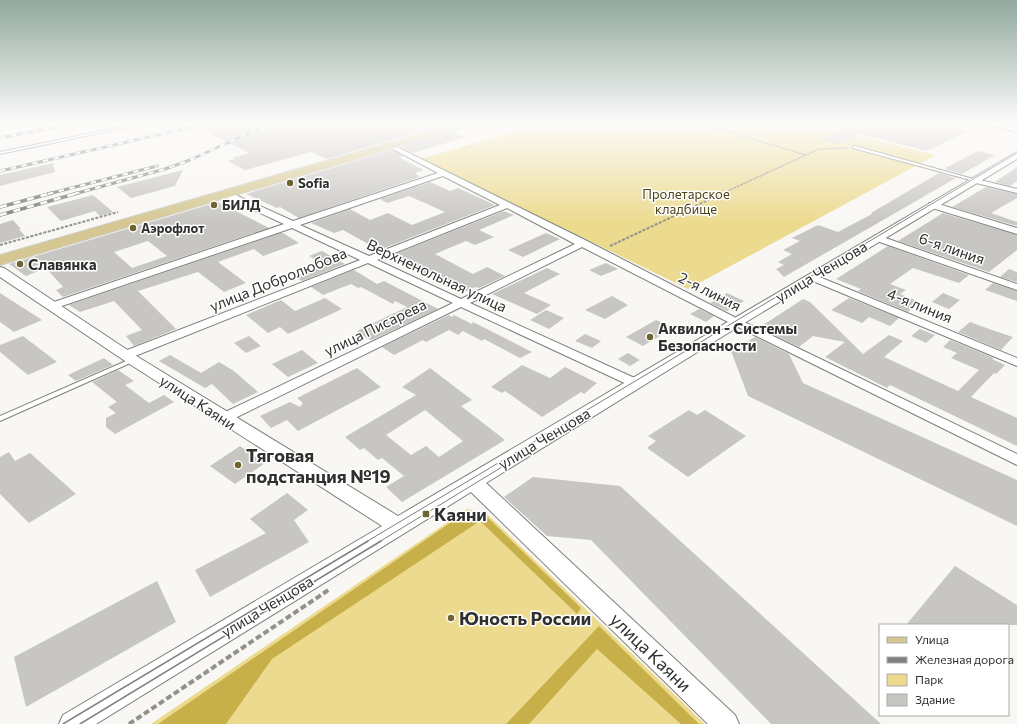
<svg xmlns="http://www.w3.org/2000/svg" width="1017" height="724" font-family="Commissioner,sans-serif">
	<rect width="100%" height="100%" fill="#f8f7f3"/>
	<path fill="#ecda8e" d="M542 123H805L936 155 688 289 421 159Z
		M467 509 486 513 705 724H151Z"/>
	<path fill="#c7b04a" d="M466 512 484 514 581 608 577 614 480 521 272 659 226 724H158Z
		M599 626 699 724H681L597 649 529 724H506Z"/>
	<path fill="#c7c6c3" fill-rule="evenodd" d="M228 123H239L264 132 286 123H426L433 128 326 159 311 152 245 170 228 161 235 159 232 158 249 153 202 129Z
		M832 123H946L965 128 962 129 968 131 927 151 860 134 837 144 821 140 844 130 832 127Z
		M452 132 466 137 413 153 401 147Z
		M392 150 403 156 400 158 424 170 415 173 420 177 299 218 280 207 277 208 246 194Z
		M978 151 995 155 962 174 945 169 947 168H945Z
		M53 163 55 172 0 186V175Z
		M1017 167V181L1010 186 995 182Z
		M183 170 175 186 131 198 117 187Z
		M939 173 956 178 784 277 776 269 784 265 778 262 792 254 783 250 800 241 792 238 818 225 838 232 872 214 871 213Z
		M430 182 450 191 458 188 495 205 379 250 343 230 334 233 311 223 350 209 370 220 388 213 412 225 445 212 409 196 387 203 380 199Z
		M986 187 1017 194V198L991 213 1017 222V226L952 207Z
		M93 195 113 212 100 216 95 211 61 221 47 207Z
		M218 202 269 228 63 297 56 290 63 287 46 268 26 276 9 264ZM148 241 167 256 132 268 114 252Z
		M504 211 514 215 479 230 494 237 475 245 466 241 435 254 473 274 487 267 505 276 479 288 476 287 464 292 442 279 438 281 414 268 417 266 395 254Z
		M943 213 1017 235V250L989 272 898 241Z
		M13 220 21 229H19L25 236 0 243V224Z
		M280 233H283L299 243 263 256 254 249 218 262 246 283 224 292 198 272 138 291 176 329 134 346 126 336 142 330 114 301 80 312 69 305Z
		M546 233 560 239 523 257 508 250Z
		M888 246 969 275 959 283 913 268 890 284 906 290 900 294 920 302 908 312 858 291 861 289 836 279Z
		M322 251 345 264 302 281 294 276 323 264 309 256Z
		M606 263 618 269 601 276 589 270Z
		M547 268 560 274 524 293 551 305 537 314 492 294Z
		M1009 269 1017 272V282L1000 277Z
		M354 270 377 284 384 281 438 309 372 340 368 339 357 331 407 307 395 301 393 304 361 287 358 288 351 284 323 295 311 287Z
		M993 283 1017 291V301L985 290Z
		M0 293 42 320 14 332 0 322Z
		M727 293 744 301 727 311 710 303Z
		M943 293 960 300 949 309 932 302Z
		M612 296 628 305 605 319 585 310Z
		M325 298 342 309 288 334 280 327 268 333 246 315 281 300 295 311Z
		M849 298 899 318 890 326 869 317 862 323 831 310Z
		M803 299 810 302 863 354 889 335 903 341 884 357 958 391 979 370 951 358 957 353 943 347 950 340 994 358 992 359 1005 365 996 374 994 373 971 397 1017 418V446L890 385 887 388 825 357 845 342 813 336 799 347 766 331 770 328 760 327Z
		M699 309 714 316 706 322 690 314Z
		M546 310 564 318 549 329 530 320Z
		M449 315 452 317 454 315 472 324 473 322 532 352 520 358 484 339 482 341 463 331 458 335 449 330 426 342 423 340 394 355 382 347Z
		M656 320 673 328 643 346 626 337Z
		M970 322 992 330 1013 337 1001 350 958 332Z
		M920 329 935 335 926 343 911 336Z
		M585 334 601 341 592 348 575 341Z
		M23 336 57 362 28 375 0 352V345Z
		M249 336 261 346 246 353 234 343Z
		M755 337 789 354 803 383 1017 480V526L748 396 731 351Z
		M302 350 318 363 288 377 272 364Z
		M628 353 640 360 630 366 618 359Z
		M170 355 201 373 219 362 234 371 258 392 233 404 212 384 205 388 159 361Z
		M104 358 113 365 76 381 68 375Z
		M522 365 550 378 565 367 597 383 584 394 581 392 542 417 505 391 502 393 491 387Z
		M357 368 381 387 298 431 287 420 271 428 260 416 290 402 300 407 303 403 297 398Z
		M430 368 472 400 461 406 505 440 402 502 386 487 404 476 382 458 378 460 364 448 360 450 345 437 416 395 402 387ZM425 410 463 441 439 457 426 446 411 455 386 435Z
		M118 370 134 381 125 385 149 403 164 395 174 402 115 434 106 427V418L116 413 108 407 117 402 92 382Z
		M689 410 697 415 705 410 746 436 688 477 647 448 656 441 648 436Z
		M240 446 265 463 235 484 210 466Z
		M9 452 15 461 30 453 76 494 29 523 0 494V457Z
		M533 477 620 486 881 724H771L591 540 547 536 504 497Z
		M287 493 308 510 294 520 309 542 210 597 195 570 266 533 250 519Z
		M955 566 1017 605V625H906Z
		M157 581 176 622 26 707 14 657Z"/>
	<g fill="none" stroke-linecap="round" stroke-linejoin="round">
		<defs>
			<path id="service" d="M140 123H147L0 154V152Z
				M430 123H434L438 128 437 129H435Z
				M853 146H855L977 180 974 181 853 148Z
				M133 358 136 360 135 361 0 421V416Z"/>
			<path id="minor" d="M391 144 587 241 740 320 1017 454V465L732 324 582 247 470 303 639 380 641 383 639 386H631L461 307 229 421H219L217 418 219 415 453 303 368 263 130 358H122L120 355 122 352 360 260 292 228 56 308H48L47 306 48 304 284 224 223 196V192H229L293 221 438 173 389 147 388 146ZM443 176 500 205 369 256 300 225ZM507 208 575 244 461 299 377 260Z
				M972 178 1017 189V193L972 182Z
				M929 203H935L1017 228V234L929 207Z
				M877 235 1017 284V290L874 240V236Z
				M812 274 1017 358V366L808 279 807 277Z"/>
			<path id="tertiary" d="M984 123H998L1017 128V132Z
				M1017 152V159L741 325 486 483 735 715 739 724H708L471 492 96 724H59L63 715 382 526 128 363 0 277V267L4 268 138 357 398 516Z"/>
			<path id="primary" d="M457 123H473L472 125 0 265V255Z"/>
		</defs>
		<use href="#service" stroke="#807f7c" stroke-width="2"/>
		<use href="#minor" stroke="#807f7c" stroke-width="2"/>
		<use href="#tertiary" stroke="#807f7c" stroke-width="2"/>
		<use href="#primary" stroke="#d1d1d1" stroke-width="2"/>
		<path stroke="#92918e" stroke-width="1.5" stroke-dasharray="2.5 1" stroke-linecap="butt" d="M698 123 806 155
			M962 123 979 127
			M478 125 485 123
			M721 194 819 149 848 148"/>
		<path stroke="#92918e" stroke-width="2" stroke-dasharray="3 1.5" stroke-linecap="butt" d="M0 245 118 212
			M610 246 723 193"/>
		<path stroke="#92918e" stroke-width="4" stroke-dasharray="6 3" stroke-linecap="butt" d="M129 724 330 589"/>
		<use href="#service" fill="#fff" fill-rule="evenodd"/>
		<use href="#minor" fill="#fff" fill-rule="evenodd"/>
		<use href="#tertiary" fill="#fff" fill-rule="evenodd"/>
		<use href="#primary" fill="#d4c791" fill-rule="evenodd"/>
		<path stroke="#7f7f7c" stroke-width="1" d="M980 123 1017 133
			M366 542 1017 153
			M379 542 502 467"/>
		<path stroke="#7f7f7c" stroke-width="1.5" d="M63 724 368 541
			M80 724 381 541"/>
		<defs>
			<path id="rail-far1" d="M0 124 8 123
				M204 127 222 123
				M266 129 280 123
				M0 138 75 123
				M0 171 210 123
				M48 194 157 166
				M74 194 165 169 190 160 271 123"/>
			<path id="rail" d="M0 207 52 193
				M0 215 78 193"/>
		</defs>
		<use href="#rail-far1" stroke="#7f7f7c" stroke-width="3"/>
		<use href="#rail" stroke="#7f7f7c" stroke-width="3.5"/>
		<use href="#rail-far1" stroke="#fff" stroke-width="2" stroke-dasharray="5.5" stroke-linecap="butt"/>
		<use href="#rail" stroke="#fff" stroke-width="2.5" stroke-dasharray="7" stroke-linecap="butt"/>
	</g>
	<linearGradient id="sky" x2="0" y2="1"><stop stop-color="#91a99e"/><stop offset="0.55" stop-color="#fcfbfa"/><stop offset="1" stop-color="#fcfbfa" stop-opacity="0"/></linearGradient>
	<rect width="1017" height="224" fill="url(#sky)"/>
	<g fill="#6f6330" stroke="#fff" stroke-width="1.5">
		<circle cx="290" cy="183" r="4"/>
		<circle cx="214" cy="205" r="4"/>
		<circle cx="133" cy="228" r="4"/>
		<circle cx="20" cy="264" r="4"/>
		<circle cx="650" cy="337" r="4"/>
		<circle cx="238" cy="465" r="4"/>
		<rect x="422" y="510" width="8" height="8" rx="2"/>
		<circle cx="451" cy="618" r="4"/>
	</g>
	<g text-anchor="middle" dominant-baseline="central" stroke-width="3" stroke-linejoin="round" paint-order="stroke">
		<g font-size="13" font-weight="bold" fill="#30302e" stroke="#fff" text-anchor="start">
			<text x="298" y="183">Sofia</text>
			<text x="222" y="205">БИЛД</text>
			<text x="141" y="228">Аэрофлот</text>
		</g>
		<g font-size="13" fill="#4b4117" stroke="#fff">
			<text x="686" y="194">Пролетарское<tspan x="686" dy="15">кладбище</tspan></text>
		</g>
		<g font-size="15" fill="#30302e" stroke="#fff">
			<text transform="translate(952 248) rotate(19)">6-я линия</text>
			<text transform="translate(821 271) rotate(-31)">улица Ченцова</text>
			<text transform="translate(437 275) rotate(25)">Верхненольная улица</text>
			<text transform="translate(278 279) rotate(-22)">улица Добролюбова</text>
			<text transform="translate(710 291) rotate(27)">2-я линия</text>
			<text transform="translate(920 305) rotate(22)">4-я линия</text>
			<text transform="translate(375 327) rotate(-26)">улица Писарева</text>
			<text transform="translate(198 402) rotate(33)">улица Каяни</text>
			<text transform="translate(544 438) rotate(-31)">улица Ченцова</text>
			<text transform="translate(267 606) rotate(-31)">улица Ченцова</text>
		</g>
		<g font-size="15" font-weight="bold" fill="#30302e" stroke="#fff" text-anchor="start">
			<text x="28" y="264">Славянка</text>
			<text x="658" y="328">Аквилон - Системы<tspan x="658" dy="17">Безопасности</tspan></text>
		</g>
		<g font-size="18" font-weight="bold" fill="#30302e" stroke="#fff" text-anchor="start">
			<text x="246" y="455">Тяговая<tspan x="246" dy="21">подстанция №19</tspan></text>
			<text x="434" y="514">Каяни</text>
			<text x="459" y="618">Юность России</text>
		</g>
		<g font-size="18" fill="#30302e" stroke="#fff">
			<text transform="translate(651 652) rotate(44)">улица Каяни</text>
		</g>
	</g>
	<rect x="879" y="624" width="130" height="92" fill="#ffffff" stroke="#acacab"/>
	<rect x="887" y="637" width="20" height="6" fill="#d4c791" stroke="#acacab"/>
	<text x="915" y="644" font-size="12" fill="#30302e">Улица</text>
	<rect x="887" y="657" width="20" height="6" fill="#7f7f7c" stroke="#acacab"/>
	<text x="915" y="664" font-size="12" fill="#30302e">Железная дорога</text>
	<rect x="887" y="674" width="20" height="12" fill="#ecda8e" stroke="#acacab"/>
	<text x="915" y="684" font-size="12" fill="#30302e">Парк</text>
	<rect x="887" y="694" width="20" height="12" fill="#c7c6c3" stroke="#acacab"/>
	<text x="915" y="704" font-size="12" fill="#30302e">Здание</text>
</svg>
